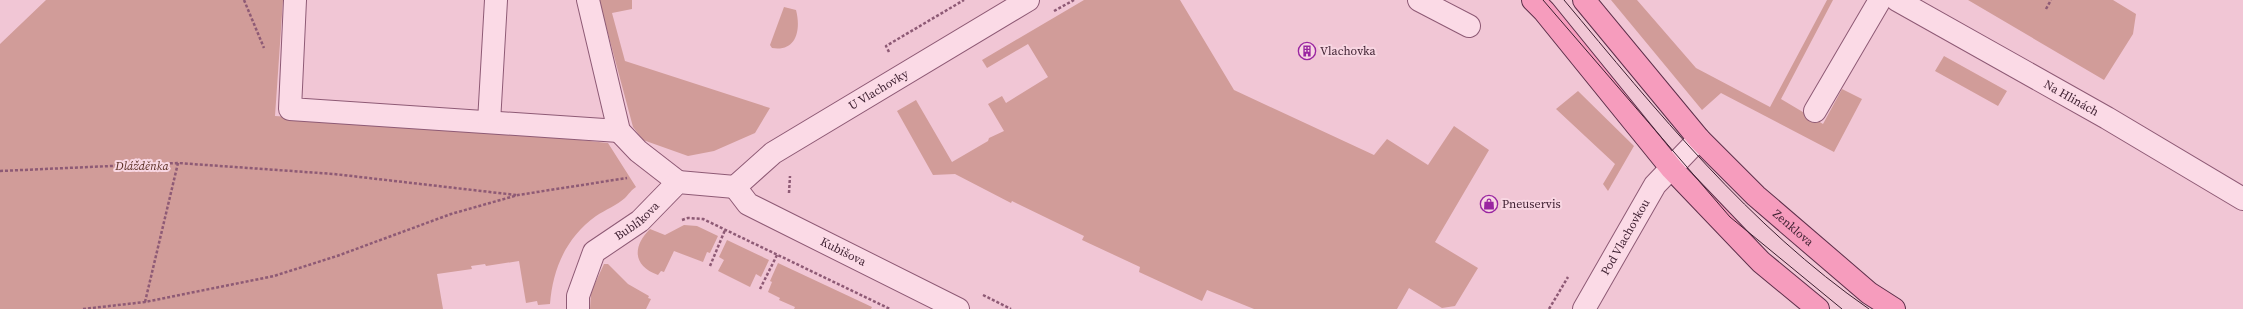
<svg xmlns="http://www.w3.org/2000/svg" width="2243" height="309" font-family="'Source Serif 4',serif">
	<rect width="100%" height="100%" fill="#f1c6d5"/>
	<path fill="#d19c99" d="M46 0H283L275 116 486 130 608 143 636 187C631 190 629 194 625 198 617 205 605 210 596 216 566 238 553 268 550 304L538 305 537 301 526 303 519 261 486 266 485 264 471 266 472 269 437 274 443 309H0V44Z
		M599 0H632V9L612 13 625 61 770 108 755 133 714 151 688 156 643 140 633 127Z
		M1084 0H1180L1234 90 1374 155 1387 139 1428 165 1454 126 1489 150 1435 242 1478 268 1455 306 1442 308 1409 288 1397 309H1254L1207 290 1202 301 1139 272 1140 267 1082 240 1084 236 1012 201 1011 203 955 174 933 175 897 111 916 100 952 162 988 141 989 138 1004 131 988 104 1002 96 1006 103 1048 77 1028 44 987 68 982 60Z
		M1611 0H1637L1696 68 1770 107 1827 0H1833L1781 99 1823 124 1842 89 1862 99 1834 152 1721 93 1702 110Z
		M1968 0H2113L2136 14 2133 34 2104 80Z
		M784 7 796 10C801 29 797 52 772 48L770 45Z
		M1944 56 2007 91 1998 106 1935 71Z
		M1578 91 1634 146 1608 191 1603 184 1615 164 1556 109Z
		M684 225 697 226 718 236 710 253 707 252 703 262 674 251 664 272 661 271 658 275C633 266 632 247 650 229L665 235Z
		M727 240 769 260 761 277 756 274 750 287 718 271 724 260 719 257Z
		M778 263 872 307 871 309H794L795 307 779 300 780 298 768 292 772 282 770 281Z
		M604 264H608L628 284 649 296 648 298 651 299 646 309H590L591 292Z"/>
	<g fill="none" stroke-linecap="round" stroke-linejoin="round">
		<defs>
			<g id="minor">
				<path d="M295 0 290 109 619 131"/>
				<path d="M588 0 619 131 638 151 678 182"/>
				<path d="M1419 0 1469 26"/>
				<path id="s1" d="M1897 0 2107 118 2243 199"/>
				<path d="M1815 111 1880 0"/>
				<path d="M489 122 496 0"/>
				<path id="s2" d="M735 187 773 153 1028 0"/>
				<path id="s3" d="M735 187 748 204 958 309"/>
				<path id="s4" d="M578 309V296L594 252 640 221 678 182 735 187"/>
				<path id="s5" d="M1584 309 1655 185 1699 139"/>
			</g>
			<g id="major">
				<path d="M1533 0 1544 11 1672 169 1761 262 1818 309"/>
				<path id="s6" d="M1584 0 1699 139 1756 196 1869 293 1894 309"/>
			</g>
		</defs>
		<use href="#minor" stroke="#8e5a75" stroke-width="24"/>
		<use href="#major" stroke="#5c2e49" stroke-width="24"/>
		<path stroke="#8e5a75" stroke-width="2.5" stroke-dasharray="3 2" stroke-linecap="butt" d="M244 0 264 48
			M2046 9 2051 0
			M1054 11 1074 0
			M889 52 886 46 964 0
			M0 171 178 163 334 174 516 195
			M789 193 790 176
			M682 220 688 218 703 219 890 309
			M710 266 725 230
			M760 289 777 255
			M983 295 1011 309
			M145 302 178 163
			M83 309 145 302 274 276 337 256 451 214 518 195 627 178
			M1549 309 1568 277"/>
		<use href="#minor" stroke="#fbdae6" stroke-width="22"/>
		<use href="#major" stroke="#f69cbd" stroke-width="22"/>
		<path stroke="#3d1f30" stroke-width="1" d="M1543 0 1730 217 1842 309
			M1564 0C1657 111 1749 226 1869 309"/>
	</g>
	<defs>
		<symbol id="building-ring" viewBox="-11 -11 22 22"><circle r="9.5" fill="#f8d6e2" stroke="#9a26a1" stroke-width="1.5"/><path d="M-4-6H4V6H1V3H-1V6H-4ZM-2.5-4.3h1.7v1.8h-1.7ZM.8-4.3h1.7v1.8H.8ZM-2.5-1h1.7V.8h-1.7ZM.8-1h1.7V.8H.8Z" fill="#9a26a1"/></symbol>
		<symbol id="shop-ring" viewBox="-11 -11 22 22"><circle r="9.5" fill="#f8d6e2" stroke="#9a26a1" stroke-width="1.5"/><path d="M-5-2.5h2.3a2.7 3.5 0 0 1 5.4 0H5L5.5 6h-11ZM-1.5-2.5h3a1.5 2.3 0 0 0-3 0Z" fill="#9a26a1"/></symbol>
	</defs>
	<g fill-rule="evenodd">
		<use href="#building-ring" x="1297" y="41" width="20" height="20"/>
		<use href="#shop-ring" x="1479" y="194" width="20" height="20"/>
	</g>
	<g text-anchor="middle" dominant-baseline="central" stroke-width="4" stroke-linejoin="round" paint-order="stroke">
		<g font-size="12" fill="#3d1f30" stroke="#f8d6e2" text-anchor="start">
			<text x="1320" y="51">Vlachovka</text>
			<text x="1502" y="204">Pneuservis</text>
		</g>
		<g font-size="12" fill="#3d1f30" stroke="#f8d6e2">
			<text stroke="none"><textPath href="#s2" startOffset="174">U Vlachovky</textPath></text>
			<text stroke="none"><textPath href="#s1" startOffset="200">Na Hlinách</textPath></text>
			<text stroke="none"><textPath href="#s4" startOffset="113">Bublíkova</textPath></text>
			<text stroke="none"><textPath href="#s6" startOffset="310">Zenklova</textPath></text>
			<text stroke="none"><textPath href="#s5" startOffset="83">Pod Vlachovkou</textPath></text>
			<text stroke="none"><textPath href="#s3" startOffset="128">Kubišova</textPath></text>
		</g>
		<g font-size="12" font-style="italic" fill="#5b2f24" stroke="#f8d6e2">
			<text x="142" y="166">Dlážděnka</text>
		</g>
	</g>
</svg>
